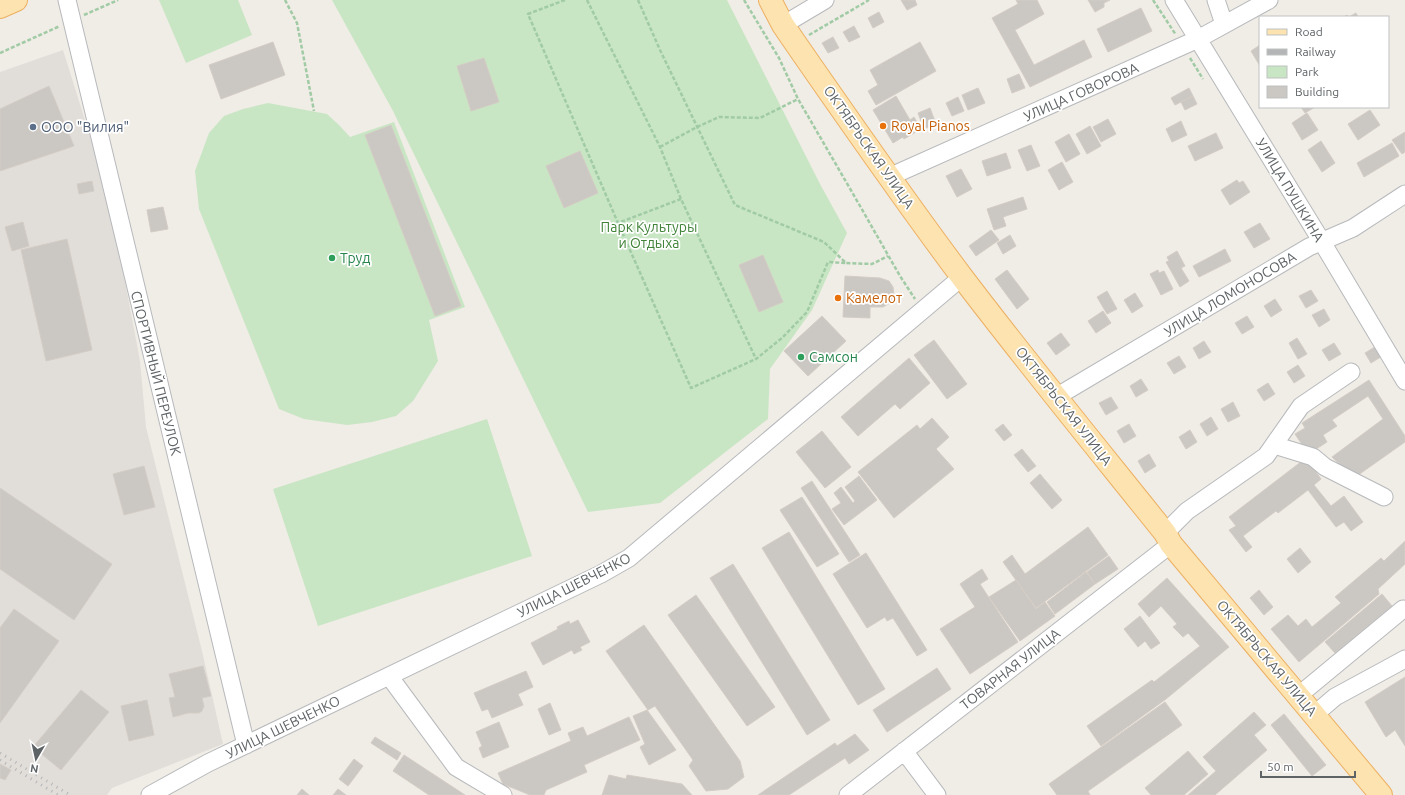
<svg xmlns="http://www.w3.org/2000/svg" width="1405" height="795" font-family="Ubuntu,sans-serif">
	<rect width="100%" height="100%" fill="#f0ece6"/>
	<path fill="#e1deda" d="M63 50 109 197 140 361 146 427 202 651 223 744 112 788 107 795H0V72Z"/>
	<path fill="#c9e6c4" d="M159 0H238L252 35 186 63Z
		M332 0H727L820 184 847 233 812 310 770 369 768 419 660 503 588 512 393 111Z
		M268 103 327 114 339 125 350 137 394 122 465 307 429 320 438 361 413 401 396 416 372 422 347 425 304 419 279 409 199 209 195 171 209 133 224 116 243 109Z
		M487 419 532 556 318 626 273 489Z"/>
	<path fill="#cbc7c3" stroke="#d4cdc5" d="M901 0H915L917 5 907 10Z
		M1016 0H1037L1044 14 1015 30 1034 65 1084 40 1092 57 1030 87 992 18 1018 4Z
		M1088 0H1110L1104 3V7L1095 12Z
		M1141 8 1152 31 1108 52 1097 29Z
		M879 12 884 22 873 28 868 18Z
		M1356 13 1358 17H1344L1347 15 1349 17Z
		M854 26 860 37 849 42 843 32Z
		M833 37 839 48 828 53 822 43Z
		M273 42 285 75 221 99 209 65Z
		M920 42 936 71 876 105 868 91 878 85 870 70Z
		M1260 45V66L1251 51Z
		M484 58 499 102 471 111 457 66Z
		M1019 74 1025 88 1012 93 1007 79Z
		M49 86 74 146 0 171V109Z
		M978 88 985 103 968 110 962 95Z
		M1189 88 1193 96 1175 105 1171 98Z
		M896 96 910 120 914 117 921 129 904 139 903 137 893 143 873 110Z
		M1193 96 1197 104 1185 110 1181 102Z
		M958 97 964 111 952 116 946 103Z
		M1301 107H1315L1305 113Z
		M930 108 936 124 924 129 918 113Z
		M1370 110 1380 125 1358 140 1348 124Z
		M1307 113 1318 130 1302 140 1292 123Z
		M1108 119 1116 134 1101 142 1093 127Z
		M1181 121 1187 135 1172 142 1166 129Z
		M391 125 461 306 435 316 365 135Z
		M1090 126 1101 146 1087 154 1076 134Z
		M1405 132V152L1402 154 1392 140Z
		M1216 133 1223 148 1195 161 1188 146Z
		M1069 134 1080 154 1066 162 1055 142Z
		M1321 141 1335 163 1322 172 1308 150Z
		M1392 143 1399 156 1364 177 1357 163Z
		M1031 145 1040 166 1027 171 1018 150Z
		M580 151 598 193 564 208 546 166Z
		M1006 153 1011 168 987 176 982 161Z
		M1062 162 1073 182 1059 190 1048 170Z
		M961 169 972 189 957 197 946 176Z
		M1237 180 1239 183 1243 181 1250 192 1230 205 1221 190Z
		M92 181 94 191 79 194 77 184Z
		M1023 197 1027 209 1003 217 1006 226 994 230 987 209Z
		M163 207 168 229 151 232 147 210Z
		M23 222 29 246 12 251 5 227Z
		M1260 223 1270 239 1254 248 1244 232Z
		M991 230 999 240 976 256 969 246Z
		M1010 235 1016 246 1003 254 997 243Z
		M67 239 92 350 46 361 21 250Z
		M1225 249 1231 261 1199 277 1193 266Z
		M1177 251 1185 266 1181 268 1189 281 1180 287 1166 262 1169 261 1167 257Z
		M763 255 783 302 759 312 739 265Z
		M1007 270 1029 299 1017 309 995 279Z
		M1158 270 1159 273 1164 271 1173 289 1161 295 1150 274Z
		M845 276 880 278 889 281 893 287 894 296 890 303 883 307H870V318L843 317Z
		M1311 290 1318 301 1306 308 1299 296Z
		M1107 291 1117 309 1107 314 1097 297Z
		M1135 293 1143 306 1132 313 1124 300Z
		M1275 299 1282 310 1271 317 1264 306Z
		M1324 309 1330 320 1319 327 1312 315Z
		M1103 311 1111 323 1096 333 1088 321Z
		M822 316 846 341 808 376 784 351Z
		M1247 316 1254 327 1242 334 1235 323Z
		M1061 333 1070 345 1056 355 1047 343Z
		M1297 338 1307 354 1298 359 1289 343Z
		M934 340 967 384 947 399 914 355Z
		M1204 341 1211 352 1199 359 1193 348Z
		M1334 343 1341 354 1329 361 1322 350Z
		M1378 345 1384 355 1371 363 1365 353Z
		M1179 356 1186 367 1174 374 1167 363Z
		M909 358 930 383 900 409 895 404 858 436 841 417Z
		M1298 365 1305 376 1294 383 1287 372Z
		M1141 379 1148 390 1136 397 1130 386Z
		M1369 380 1405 436V442L1354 478 1332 457 1383 419 1368 396 1332 420 1337 426 1323 435 1327 442 1313 451 1305 449 1295 434 1305 428 1302 423Z
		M1268 383 1275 394 1264 401 1257 390Z
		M1111 397 1118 408 1106 415 1099 403Z
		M1233 402 1240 416 1228 422 1221 409Z
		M1211 417 1218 429 1207 436 1200 424Z
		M932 418 949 437 936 449 954 469 894 518 858 472 917 425 920 429Z
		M1003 424 1012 435 1004 441 995 430Z
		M1129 424 1136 436 1124 443 1117 431Z
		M1190 430 1197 442 1186 449 1179 437Z
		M822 431 851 467 825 488 796 452Z
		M1022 449 1036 466 1028 472 1014 455Z
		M1149 454 1156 466 1145 473 1138 461Z
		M1306 458 1321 479 1314 485 1331 506 1344 496 1363 522 1351 531 1344 522 1336 527 1308 490 1278 513 1276 511 1243 536 1252 547 1246 552 1229 530 1236 526 1229 517Z
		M144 466 155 507 124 515 113 474Z
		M1040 474 1062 500 1052 509 1030 483Z
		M859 476 877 500 844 525 832 509 841 503 834 493 841 487 853 503 855 501 845 487Z
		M812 481 860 555 849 562 801 488Z
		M0 488 112 564 74 620 0 569Z
		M802 497 839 554 817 567 780 510Z
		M1088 527 1108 555 1036 608 1003 562 1012 555 1025 574Z
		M789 532 885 689 858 705 762 548Z
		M1405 541V564L1378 589 1379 594 1299 662 1271 629 1288 615 1298 626 1306 619 1312 627 1341 603 1335 597 1381 558 1384 561Z
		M1300 548 1311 562 1298 573 1287 559Z
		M866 553 927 650 917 656 893 618 887 621 885 617 867 628 833 574Z
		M1109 556 1118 569 1095 584 1087 572Z
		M733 564 830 720 807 735 710 578Z
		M982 569 988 579 980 584 1018 642 970 674 940 629 975 607 960 584Z
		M1086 572 1095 584 1055 614 1047 602Z
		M1167 578 1229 647 1166 699 1101 746 1087 726 1152 680 1154 682 1200 646 1188 633 1183 637 1173 627 1177 624 1161 606 1149 617 1138 604Z
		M1016 580 1036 609 1045 602 1055 616 1020 641 989 597Z
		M1259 590 1273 607 1264 615 1250 598Z
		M1382 594 1392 606 1335 653 1325 642Z
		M696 595 775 707 747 726 668 615Z
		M14 609 59 641 0 723V628Z
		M1140 616 1160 643 1151 649 1145 641 1138 647 1124 629Z
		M578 620 590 642 580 647 582 650 574 654 572 650 543 665 531 643 558 629 557 627 569 621 570 624Z
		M644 625 740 761 744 777 728 789 706 791 689 766 693 760 655 706 648 710 606 651Z
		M203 666 211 696 202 698 204 706 202 711 199 713H188L173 717 169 698 175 697 169 674Z
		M937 668 951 689 887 732 873 710Z
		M526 671 533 687 518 694 523 705 492 718 488 709 482 711 474 693Z
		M1405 677V746L1395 730 1386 737 1365 702Z
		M81 690 109 712 61 770 33 747Z
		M147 700 154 735 129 741 121 706Z
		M1165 702 1182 725 1088 791 1090 795H1057L1049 784Z
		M550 703 561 730 549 735 538 709Z
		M647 710 676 750 649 765 640 747 645 744 633 716Z
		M1254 712 1266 725 1254 735 1267 750 1215 795H1188L1216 771 1203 757Z
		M1284 714 1326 765 1312 776 1271 725Z
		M629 717 640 740 584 765 587 772 546 790 544 795H530L503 784 498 773 571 741 568 733 583 727 587 736Z
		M499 722 509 747 483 758 479 748 482 746 476 732Z
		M855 734 869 750 849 764 845 758 789 795H758L835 743 837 746Z
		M375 737 401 753 397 760 371 743Z
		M1188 751 1208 774 1184 795H1151L1145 788Z
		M404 755 465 795H429L393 771Z
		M354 759 363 766 348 786 339 779Z
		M0 764 11 770 5 780 0 778Z
		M609 775 626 779 627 775 682 784 692 795H602Z
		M302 789 309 795H297Z
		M338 789 346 795H333Z"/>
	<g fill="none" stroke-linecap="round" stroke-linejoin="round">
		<defs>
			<path id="minor" d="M67 0 246 745
				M1174 0 1322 242 1405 381
				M1216 0 1224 24
				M783 25 825 0
				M889 177 1198 39 1269 0
				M1056 397 1309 247 1353 228 1405 194
				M1274 445 1313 457 1325 467 1384 497
				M1165 533 1187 511 1266 456 1301 406 1351 372
				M389 676 456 767 503 795
				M1298 696 1403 609
				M1314 715 1335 697 1405 659
				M904 751 937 795
				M150 795 208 763 601 574 629 558 962 277
				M848 795 1171 544"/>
			<path id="major" d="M770 0 783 25 796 44C850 122 905 201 962 277 1028 364 1097 448 1165 533L1171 544 1381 795
				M0 7 16 0"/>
		</defs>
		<use href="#minor" stroke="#b7b9bc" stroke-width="19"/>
		<use href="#major" stroke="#edb062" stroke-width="24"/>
		<path stroke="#a0cba5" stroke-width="2.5" stroke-dasharray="4 2" stroke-linecap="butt" d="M285 0 297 23 314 111
			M565 0 528 14 618 223
			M587 0 660 147 681 199 756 359
			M638 0 660 50 735 205 824 242 846 263 872 264 888 256
			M744 0 779 58 798 99 852 192 900 276 915 299
			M1153 0 1176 35
			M84 15 118 0
			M809 35 869 0
			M0 53 60 26
			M1190 58 1203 79
			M660 147 697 127 719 117 760 118 798 99
			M681 199 618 223 691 388 756 359 782 338 807 312 828 262 846 263"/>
		<use href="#minor" stroke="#fff" stroke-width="17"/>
		<use href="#major" stroke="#fce3af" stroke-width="22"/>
		<path stroke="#b4b5b6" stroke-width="3" stroke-dasharray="1 5" stroke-linecap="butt" d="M0 753 70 795
			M0 760 58 795"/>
	</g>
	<g fill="#e8710a" stroke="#fff" stroke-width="1.5">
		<circle cx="883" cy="126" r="4"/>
		<circle cx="838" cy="298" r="4"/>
	</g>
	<circle fill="#5c6f8a" stroke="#fff" stroke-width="1.5" cx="33" cy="127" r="4"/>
	<g fill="#2e9e5b" stroke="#fff" stroke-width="1.5">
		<circle cx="332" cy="258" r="4"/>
		<circle cx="801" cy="357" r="4"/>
	</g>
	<g text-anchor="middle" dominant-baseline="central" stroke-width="3.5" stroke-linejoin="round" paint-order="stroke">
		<g font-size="14" fill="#5e6366" stroke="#fff">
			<text transform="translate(1081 92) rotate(-24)">УЛИЦА ГОВОРОВА</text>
			<text transform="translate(869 147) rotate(55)">ОКТЯБРЬСКАЯ УЛИЦА</text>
			<text transform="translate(1290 190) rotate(59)">УЛИЦА ПУШКИНА</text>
			<text transform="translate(1230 294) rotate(-31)">УЛИЦА ЛОМОНОСОВА</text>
			<text transform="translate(156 373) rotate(76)">СПОРТИВНЫЙ ПЕРЕУЛОК</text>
			<text transform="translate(1064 406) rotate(52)">ОКТЯБРЬСКАЯ УЛИЦА</text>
			<text transform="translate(574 585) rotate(-27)">УЛИЦА ШЕВЧЕНКО</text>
			<text transform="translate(1267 658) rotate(50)">ОКТЯБРЬСКАЯ УЛИЦА</text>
			<text transform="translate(1010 669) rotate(-38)">ТОВАРНАЯ УЛИЦА</text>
			<text transform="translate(283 727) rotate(-26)">УЛИЦА ШЕВЧЕНКО</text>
		</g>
		<g font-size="14" fill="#c56008" stroke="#fff" text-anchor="start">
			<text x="891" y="126">Royal Pianos</text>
			<text x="846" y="298">Камелот</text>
		</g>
		<g font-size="14" fill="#4e5e75" stroke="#fff" text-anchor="start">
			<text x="41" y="127">ООО "Вилия"</text>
		</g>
		<g font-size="14" fill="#408338" stroke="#fff">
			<text x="649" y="227">Парк Культуры<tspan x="649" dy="16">и Отдыха</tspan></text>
		</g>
		<g font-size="14" fill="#27864d" stroke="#fff" text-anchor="start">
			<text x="340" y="258">Труд</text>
			<text x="809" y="357">Самсон</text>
		</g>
	</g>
	<rect x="1259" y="16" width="130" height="92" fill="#ffffff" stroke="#bfc1c2"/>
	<rect x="1267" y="29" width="20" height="6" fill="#fce3af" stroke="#bfc1c2"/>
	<text x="1295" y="36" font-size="12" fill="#5e6366">Road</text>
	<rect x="1267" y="49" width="20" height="6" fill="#b4b5b6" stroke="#bfc1c2"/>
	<text x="1295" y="56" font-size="12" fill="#5e6366">Railway</text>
	<rect x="1267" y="66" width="20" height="12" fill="#c9e6c4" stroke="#bfc1c2"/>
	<text x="1295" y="76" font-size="12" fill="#5e6366">Park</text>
	<rect x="1267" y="86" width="20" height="12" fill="#cbc7c3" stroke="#bfc1c2"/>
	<text x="1295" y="96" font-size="12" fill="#5e6366">Building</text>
	<g transform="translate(36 759) rotate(189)" stroke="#ffffff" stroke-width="3" paint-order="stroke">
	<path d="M0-3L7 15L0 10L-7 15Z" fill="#5e6366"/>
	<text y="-6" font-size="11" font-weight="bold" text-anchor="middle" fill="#5e6366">N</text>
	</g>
	<path d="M1261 771v6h94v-6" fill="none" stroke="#5e6366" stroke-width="2"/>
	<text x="1267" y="771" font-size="12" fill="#5e6366" stroke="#ffffff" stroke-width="3" paint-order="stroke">50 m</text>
</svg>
